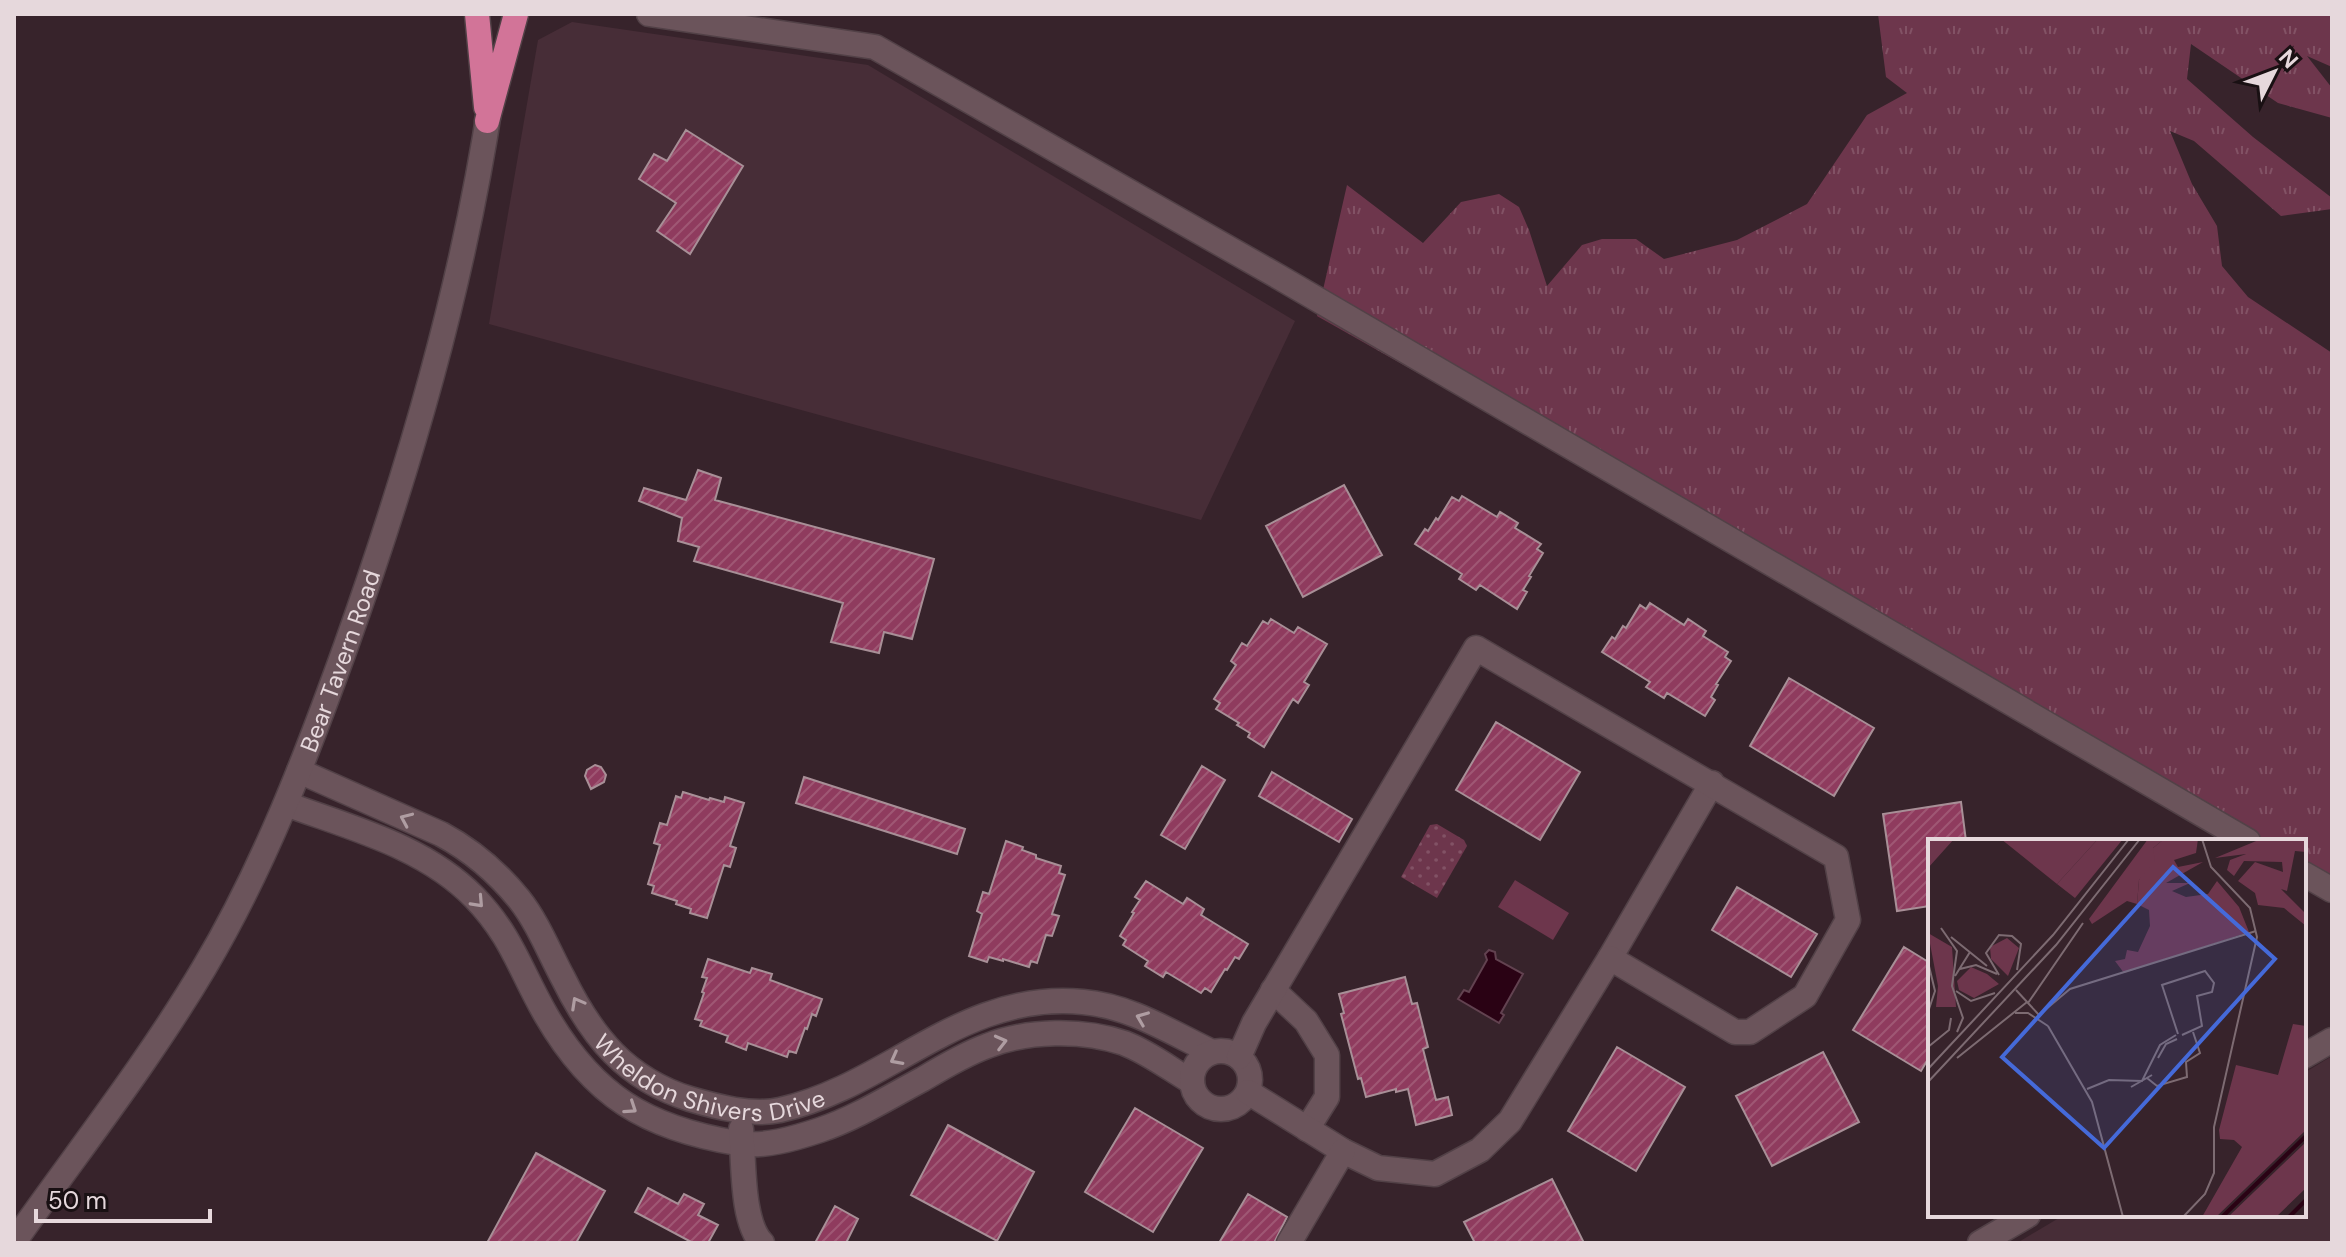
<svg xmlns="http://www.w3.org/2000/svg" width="2346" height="1257" font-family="'DM Sans',sans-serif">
	<defs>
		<pattern id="grass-tufts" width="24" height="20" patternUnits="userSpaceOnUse" patternTransform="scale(2)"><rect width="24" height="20" fill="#6d364c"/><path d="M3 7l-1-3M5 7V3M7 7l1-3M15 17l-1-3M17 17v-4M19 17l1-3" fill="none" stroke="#825265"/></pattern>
		<pattern id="park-dots" width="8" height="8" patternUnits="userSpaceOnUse" patternTransform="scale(2)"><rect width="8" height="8" fill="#6d364c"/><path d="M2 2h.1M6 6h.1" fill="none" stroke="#825265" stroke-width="1.8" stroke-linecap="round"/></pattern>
		<pattern id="building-hatch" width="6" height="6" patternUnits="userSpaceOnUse" patternTransform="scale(2)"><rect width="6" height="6" fill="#8f3b5e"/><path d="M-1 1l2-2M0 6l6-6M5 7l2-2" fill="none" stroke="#9f5774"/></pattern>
	</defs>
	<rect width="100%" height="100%" fill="#37232b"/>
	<path fill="#472d37" d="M572 22 868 65 1295 321 1201 520 489 324 538 40Z
		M2332 1056V1243H2017L2064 1215H2304V1073Z"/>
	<path fill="url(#grass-tufts)" d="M1878 14H2332V67L2307 56 2332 88V118L2278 103 2191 44 2187 79 2253 137 2332 198V209L2281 216 2194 141 2170 131 2192 184 2217 226 2222 266 2248 297 2332 353V891L2304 875V841H2244L1317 316 1347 185 1423 243 1461 202 1499 194 1519 207 1529 230 1547 286 1582 245 1602 239H1636L1664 259 1737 240 1807 204 1867 115 1907 93 1886 77Z"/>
	<path fill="url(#park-dots)" d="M1437 824 1464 840 1467 846 1437 898 1401 877 1430 825Z"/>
	<path fill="#6d364c" d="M1515 880 1569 913 1553 940 1498 907Z"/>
	<path fill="#2a0214" stroke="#624250" stroke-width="2" d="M1489 950 1495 952 1496 959 1523 974 1501 1013 1504 1015 1499 1023 1458 999 1464 990 1469 992 1487 960 1485 954Z"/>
	<path fill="url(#building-hatch)" stroke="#a88f97" stroke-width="2" d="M686 130 743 166 690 254 657 231 676 203 639 179 654 154 667 161Z
		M698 470 721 478 715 500 934 559 912 639 884 632 879 653 831 642 843 603 694 561 699 547 678 541 682 518 639 501 644 488 686 500Z
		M1344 485 1382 555 1303 597 1266 526Z
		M1462 496 1497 517 1500 512 1518 523 1515 528 1541 544 1537 549 1543 553 1529 576 1531 577 1523 590 1527 592 1517 609 1480 585 1476 590 1459 579 1462 574 1415 544 1425 529 1428 531 1436 518 1438 520 1452 497 1459 501Z
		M1650 603 1684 625 1688 619 1706 631 1703 636 1728 652 1725 657 1731 661 1716 684 1718 685 1711 697 1715 700 1705 716 1667 693 1664 698 1646 687 1650 682 1602 652 1612 637 1615 639 1623 626 1626 628 1640 605 1646 609Z
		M1271 619 1294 633 1298 627 1327 644 1304 682 1309 685 1298 703 1293 699 1264 747 1248 737 1250 733 1237 725 1239 723 1216 709 1220 703 1214 699 1236 665 1231 661 1242 643 1247 646 1263 621 1268 624Z
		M1789 678 1874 728 1834 796 1750 746Z
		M1496 722 1580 772 1540 840 1456 790Z
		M595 765 601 767 606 775 604 782 591 789 585 776 587 770Z
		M1202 766 1225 780 1185 849 1161 835Z
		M1272 772 1352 819 1339 842 1259 796Z
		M804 777 965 829 957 854 796 803Z
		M683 792 709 800 710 798 724 802 725 797 744 803 730 846 736 848 730 867 724 865 707 918 690 913 691 909 676 904 677 901 652 893 654 886 648 884 660 845 654 843 660 823 667 825 676 796 681 798Z
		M1961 802 1966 841H1930V906L1897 911 1883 814Z
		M1006 841 1023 847 1022 850 1036 855V858L1061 866 1059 873 1065 875 1052 914 1059 916 1052 936 1046 935 1037 963 1031 961 1029 967 1003 959V961L989 957 987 962 969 956 982 914 977 911 983 892 989 894Z
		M1146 881 1183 904 1187 898 1204 909 1201 915 1248 944 1239 959 1235 957 1227 970 1225 969 1211 992 1205 988 1201 993 1166 972 1163 977 1145 966 1148 961 1123 945 1126 940 1120 936 1134 913 1132 912 1140 900 1135 897Z
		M1737 887 1817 934 1791 977 1712 930Z
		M1904 947 1930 963V1056L1921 1071 1853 1030Z
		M708 959 750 973 752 968 772 974 770 980 822 999 816 1016 812 1014 807 1029 805 1028 796 1053 789 1051 787 1057 748 1043 746 1050 726 1042 728 1036 700 1026 702 1021 695 1019 704 993 702 992 707 978 702 977Z
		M1405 977 1412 1004 1417 1003 1428 1047 1423 1049 1436 1100 1448 1097 1452 1115 1416 1125 1408 1089 1396 1092V1089L1366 1097 1361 1078 1358 1079 1341 1014 1344 1013 1339 994Z
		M1617 1047 1685 1087 1636 1171 1568 1131Z
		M1823 1052 1859 1122 1772 1166 1736 1096Z
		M1135 1108 1203 1148 1153 1232 1085 1192Z
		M948 1125 1034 1172 997 1241 911 1195Z
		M536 1153 605 1191 576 1243H487Z
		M1552 1179 1584 1243H1475L1464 1222Z
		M648 1188 678 1204 684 1194 704 1204 698 1215 718 1225 708 1243H693L635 1212Z
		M1248 1194 1287 1217 1274 1243H1219Z
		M835 1206 858 1219 846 1243H815Z"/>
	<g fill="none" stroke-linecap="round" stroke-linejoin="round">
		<defs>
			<g id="street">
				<path d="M649 14 875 47 1279 277 2248 841"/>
				<path id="s1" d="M299 771 441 834C471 850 497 872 519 899 538 923 549 952 563 978 592 1037 626 1079 690 1099 717 1107 752 1116 780 1110 889 1086 962 990 1083 1002 1130 1006 1170 1032 1212 1052"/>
				<path d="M286 804C351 828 424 846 474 897 512 936 520 970 546 1015 593 1096 646 1128 737 1143 763 1148 796 1138 820 1130 856 1118 889 1097 923 1079 943 1067 965 1054 987 1046 1027 1030 1083 1029 1124 1043 1148 1052 1170 1069 1192 1082"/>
				<path d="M2304 874 2332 890"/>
				<path d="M1610 958 1712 783"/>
				<path d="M1273 990 1306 1021 1327 1055V1097L1307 1129"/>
				<circle cx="1221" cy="1080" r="29"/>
				<path d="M1239 1057 1254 1023 1476 648 1836 857 1848 920 1805 996 1750 1032H1735L1610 958 1510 1121 1480 1150 1435 1174 1378 1168 1343 1151 1248 1092"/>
				<path d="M741 1129C744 1159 741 1222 762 1243"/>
				<path d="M1289 1243 1343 1151"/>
			</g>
			<g id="secondary">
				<path d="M2304 1056 2332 1040"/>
				<path id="s2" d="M14 1242C78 1151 147 1064 204 968 264 867 306 757 346 646 409 469 463 286 491 99"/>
				<path d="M1980 1243 2028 1215"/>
			</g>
			<path id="highway" d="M477 14 486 107
				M487 121 516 14"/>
		</defs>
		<use href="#street" stroke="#524147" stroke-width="27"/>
		<use href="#secondary" stroke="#524147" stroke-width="27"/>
		<use href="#highway" stroke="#524147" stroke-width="27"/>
		<use href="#street" stroke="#6b545b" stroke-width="24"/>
		<use href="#secondary" stroke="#6b545b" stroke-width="24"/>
		<use href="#highway" stroke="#d27498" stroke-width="24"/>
	</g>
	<defs><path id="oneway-chevron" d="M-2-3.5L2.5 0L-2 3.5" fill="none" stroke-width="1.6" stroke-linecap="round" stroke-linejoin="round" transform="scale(2)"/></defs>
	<g stroke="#af9da2">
		<use href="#oneway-chevron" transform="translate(406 819) rotate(-156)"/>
		<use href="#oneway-chevron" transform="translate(478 902) rotate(47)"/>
		<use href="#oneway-chevron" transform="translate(577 1003) rotate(-119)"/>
		<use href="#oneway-chevron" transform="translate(1142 1018) rotate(-158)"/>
		<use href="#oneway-chevron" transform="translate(1001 1042) rotate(-14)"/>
		<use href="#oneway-chevron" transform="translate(896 1059) rotate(152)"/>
		<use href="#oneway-chevron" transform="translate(631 1108) rotate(34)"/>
	</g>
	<g text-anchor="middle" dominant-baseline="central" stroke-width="7" stroke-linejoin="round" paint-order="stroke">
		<g font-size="24" fill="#e6d8dc" stroke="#191013">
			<text stroke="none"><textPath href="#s2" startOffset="670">Bear Tavern Road</textPath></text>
			<text stroke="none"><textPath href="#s1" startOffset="542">Wheldon Shivers Drive</textPath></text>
		</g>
	</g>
	<g transform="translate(1928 839)">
		<rect width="378" height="378" fill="#37232b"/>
		<path d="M0 0H26L0 29ZM73 0H170L129 45ZM236 0H270L268 14 246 21 250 28 275 23 238 44H262L244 52 258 58 280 55 289 42 311 68 321 93 196 134 187 122 197 120 199 111 210 113 222 87 221 71 209 65 211 41 225 9ZM333 0H378V13L367 12 359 52 353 50 378 75V87L356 69 330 66 327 54 310 42 327 23 355 33 354 23 316 22 306 37 299 31 302 21 318 15 287 19ZM0 94 24 108 28 168H8L10 147ZM79 99 91 109 80 137 63 120 62 108ZM43 128 59 135 71 145 46 159 31 151 29 142ZM365 185 378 187V291L288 378H274L314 308 306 301 292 300 291 291 308 226 350 236ZM378 303V349L348 378H300Z" fill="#6d364c"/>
		<path d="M170 0H195L147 59 129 45ZM220 0H236L225 9 227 22 211 41 209 65 199 62 164 85 161 80Z" fill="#6d364c"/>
		<path fill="none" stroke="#2a0214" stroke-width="4" d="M294 378 378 297M361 378 378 361"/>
		<path fill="none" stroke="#7d6b72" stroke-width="2" d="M13 89 29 112 24 147 35 179 29 193M23 98 59 127M0 123 7 152 0 173M32 130 48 126 69 135M71 136 58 114 71 96 84 97 93 105 89 131M27 137 42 113M88 151 111 176M28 152 43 162 67 154M100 164 155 84M87 174H100L120 187M111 176 142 150 328 92M120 187 164 263 195 378M250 195 234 146 277 132 286 144 284 153 269 157 274 187 254 196M0 208 21 191 23 179M29 219 99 163M230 219 238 205 249 200M0 230 125 96 201 0M219 239 229 247 259 238 258 223 272 214 265 193M0 243 128 106 212 0M203 248 224 236M159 250 181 241 214 242 232 206 248 196M255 378 277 355 286 334V288L329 98 322 69 283 28 274 0"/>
		<path fill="#456ad9" fill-opacity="0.15" stroke="#456ad9" stroke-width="4" d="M245 28 347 120 176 309 74 218Z"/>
		<rect width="378" height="378" fill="none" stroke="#e6d8dc" stroke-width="4"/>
	</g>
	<rect width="2346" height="1257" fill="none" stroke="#e6d8dc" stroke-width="32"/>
	<g transform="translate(2274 72) rotate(48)" stroke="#191013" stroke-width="6" paint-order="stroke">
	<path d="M0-6L14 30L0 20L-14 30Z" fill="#e6d8dc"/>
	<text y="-12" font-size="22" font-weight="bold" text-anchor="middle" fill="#e6d8dc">N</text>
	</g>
	<path d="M36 1209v12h174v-12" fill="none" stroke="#e6d8dc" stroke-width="4"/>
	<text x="48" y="1209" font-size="24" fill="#e6d8dc" stroke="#191013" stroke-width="6" paint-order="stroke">50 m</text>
</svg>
